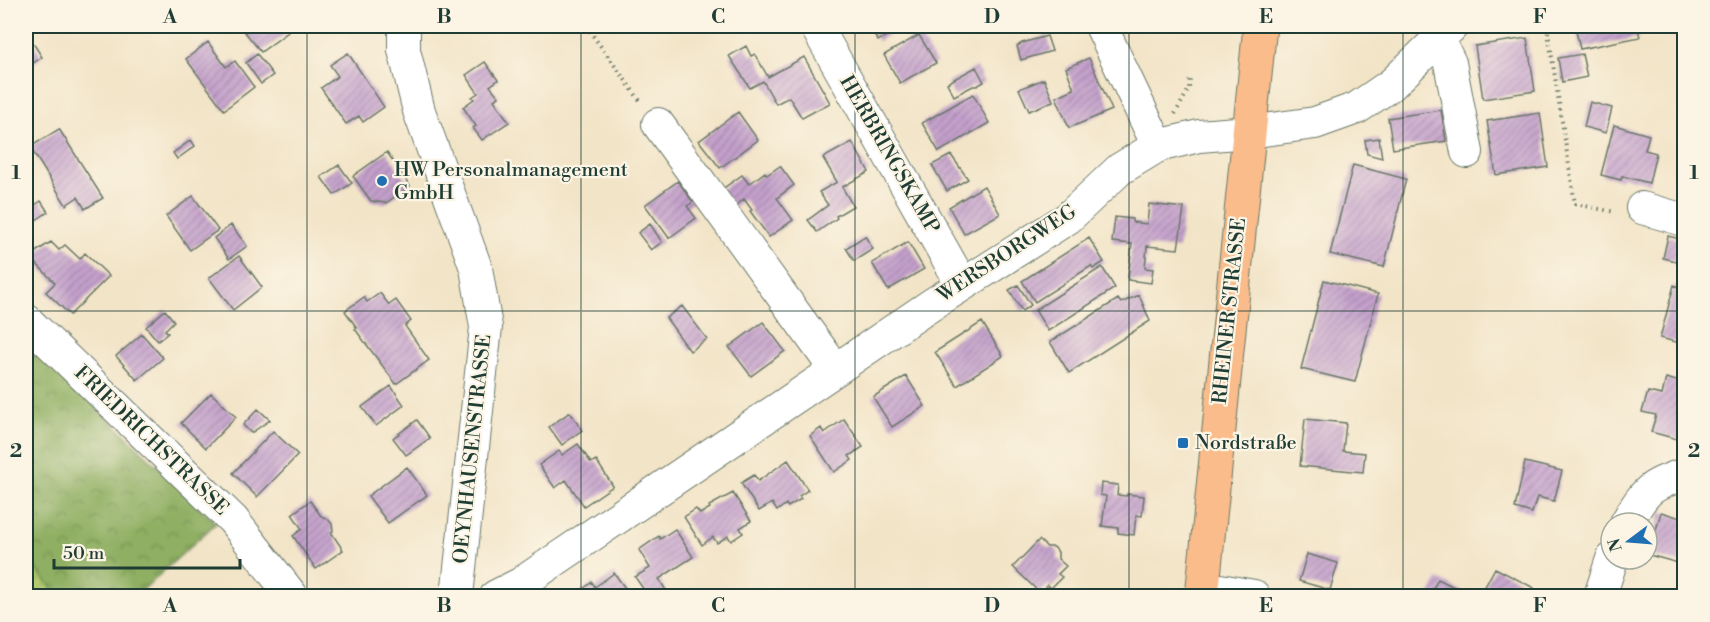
<svg xmlns="http://www.w3.org/2000/svg" width="1710" height="622" font-family="'Libre Bodoni',serif">
	<defs>
		<pattern id="grass-dots" width="8" height="8" patternUnits="userSpaceOnUse" patternTransform="scale(1.5)"><rect width="8" height="8" fill="#b4cb70"/><path d="M2 2h.1M6 6h.1" fill="none" stroke="#92a65d" stroke-width="1.8" stroke-linecap="round"/></pattern>
		<pattern id="forest-crowns" width="20" height="18" patternUnits="userSpaceOnUse" patternTransform="scale(1.5)"><rect width="20" height="18" fill="#8faf62"/><path d="M2 6a3 3 0 1 1 6 0M12 15a3 3 0 1 1 6 0" fill="none" stroke="#749052"/></pattern>
		<pattern id="building-hatch" width="6" height="6" patternUnits="userSpaceOnUse" patternTransform="scale(1.5)"><rect width="6" height="6" fill="#c4a0cc"/><path d="M-1 1l2-2M0 6l6-6M5 7l2-2" fill="none" stroke="#9f84a6"/></pattern>
	</defs>
	<rect width="100%" height="100%" fill="#fcf5e5"/>
	<filter id="ink" filterUnits="userSpaceOnUse"><feTurbulence type="fractalNoise" baseFrequency=".0167" numOctaves="2"/><feDisplacementMap in="SourceGraphic" scale="12" xChannelSelector="R" yChannelSelector="G"/><feConvolveMatrix kernelMatrix="1 2 1 2 8 2 1 2 1" color-interpolation-filters="sRGB"/></filter>
	<filter id="wash" filterUnits="userSpaceOnUse"><feTurbulence type="fractalNoise" baseFrequency=".008" numOctaves="4" result="noise"/><feDisplacementMap in="SourceGraphic" scale="24" xChannelSelector="R" yChannelSelector="G"/><feGaussianBlur stdDeviation="1.35" result="paint"/><feColorMatrix in="noise" values="0 0 0 0 0 0 0 0 0 0 0 0 0 0 0 0 0 1.4 0 .05"/><feComposite in="paint" operator="in"/></filter>
	<g filter="url(#wash)">
		<rect width="100%" height="100%" fill="#f2e4c7"/>
		<path fill="url(#grass-dots)" stroke="#6a8452" stroke-width="1.5" d="M26 558 59 596H26Z"/>
		<path fill="url(#forest-crowns)" stroke="#57764b" stroke-width="1.5" d="M26 339 216 523 136 596H59L26 558Z"/>
		<g id="blocks">
			<path fill="url(#building-hatch)" d="M240 26H283L288 32 261 52Z
				M869 26H892L895 31 878 41Z
				M1575 26H1637L1640 37 1580 49Z
				M26 32 42 57 26 68Z
				M919 35 936 63 900 83 884 55Z
				M1047 36 1052 51 1021 60 1017 46 1022 43Z
				M1527 38 1535 91 1483 99 1475 46Z
				M208 42 226 67 235 61 254 87 224 110 186 59Z
				M746 46 751 56 755 54 768 77 804 57 830 103 802 118 789 97 776 104 763 81 750 88 729 56Z
				M348 53 384 107 363 122 359 116 346 124 321 88 338 76 330 65Z
				M257 54 273 75 261 84 246 63Z
				M1582 54 1587 77 1562 82 1558 58Z
				M1089 58 1112 110 1069 128 1056 97 1074 89 1066 68Z
				M485 62 498 80 490 86 499 97 494 100 509 122 482 140 473 128 476 126 463 107 474 99 472 97 478 93 466 75Z
				M976 67 984 82 977 86H973L954 96 947 83Z
				M1044 79 1053 101 1029 111 1019 89Z
				M973 94 989 123 939 152 922 123Z
				M1590 102 1612 108 1606 133 1584 127Z
				M1441 110 1446 141 1393 149 1388 118Z
				M738 112 758 140 720 168 699 141Z
				M1540 113 1548 167 1496 175 1487 121Z
				M1614 125 1649 135 1645 150 1656 153 1649 183 1622 176 1621 180 1601 175Z
				M59 129 103 198 85 209 78 197 66 205 30 147Z
				M1379 138 1382 158 1367 154 1365 140Z
				M191 140 195 146 177 159 173 153Z
				M852 142 869 172 842 187 853 206 836 216 837 218 817 232 808 220 828 205 819 192 837 182 823 158Z
				M387 152 410 186 386 203 371 201 353 176Z
				M951 155 968 179 947 191 932 165Z
				M339 165 352 183 334 195 321 177Z
				M1353 165 1406 179 1384 267 1330 254Z
				M780 166 794 185 777 198 793 220 769 237 750 211 752 210 744 199 734 207 721 190 742 175 749 184 765 172 767 175Z
				M678 181 693 202 687 206 696 218 669 238 645 205Z
				M984 186 1000 214 964 234 949 207Z
				M193 196 218 230 190 250 166 216Z
				M41 201 48 212 27 226 26 211Z
				M1149 204 1184 208 1178 249 1147 246 1145 268 1153 269 1151 283 1128 280 1132 244 1112 242 1115 217 1132 219V222L1147 224Z
				M650 224 662 242 651 250 638 233Z
				M231 225 247 246 229 259 214 238Z
				M865 236 873 249 854 261 846 248Z
				M1668 236 1684 240 1683 263 1663 258Z
				M1089 238 1104 262 1093 269 1091 266 1035 302 1022 281Z
				M51 242 59 250 65 245 80 259 85 253 109 276 70 315 46 292 55 283 29 256Z
				M908 242 924 269 888 290 872 263Z
				M239 256 262 287 233 310 209 278Z
				M1102 267 1115 288 1048 331 1035 310Z
				M1684 279V344L1660 338 1674 285 1681 288Z
				M1324 280 1378 294 1355 382 1301 369Z
				M1018 285 1031 305 1022 311 1009 290Z
				M380 293 389 305 396 300 411 321 405 326 429 360 396 384 355 329 357 328 345 311 364 297 367 302Z
				M1139 295 1150 321 1069 373 1050 342 1118 299 1121 303Z
				M682 306 707 339 690 351 666 318Z
				M165 310 174 321 165 330 168 333 158 341 146 327Z
				M763 322 785 351 751 376 729 347Z
				M982 322 1003 356 957 386 935 352Z
				M142 334 163 358 137 380 116 356Z
				M906 376 925 406 892 427 873 397Z
				M1666 378 1684 383V441L1651 432 1656 415 1642 412 1648 392 1662 395Z
				M391 386 404 405 376 426 362 407Z
				M211 393 236 417 206 448 181 423Z
				M258 409 270 420 251 433 243 425Z
				M570 412 582 430 562 445 549 427Z
				M844 419 863 447 849 456 852 460 834 472 810 436 821 428 824 433Z
				M1305 419 1346 423 1343 451 1365 453 1363 472 1300 466Z
				M417 420 430 438 406 455 393 438Z
				M273 431 298 455 257 497 233 473Z
				M578 444 591 463 596 460 613 486 584 506 566 480 555 488 539 465 559 451 562 455Z
				M788 460 808 490 799 496 801 499 788 507 786 504 777 511 772 503 759 511 741 483 754 475 758 481Z
				M1525 462 1562 471 1554 501 1537 497 1532 513 1515 508Z
				M407 467 427 495 388 523 368 496Z
				M1101 483 1118 485 1117 495 1127 496V494L1144 496 1142 516 1136 515 1134 535 1118 533V528L1102 526 1106 496 1100 495Z
				M733 493 751 521 740 528 743 533 731 541 728 536 717 543 713 537 702 545 684 517 696 509 700 514 710 508 709 506Z
				M310 501 321 516 328 519 332 524 333 531 331 532 343 550 316 569 293 536 302 529 292 514Z
				M1661 512 1684 519V557L1682 564 1649 555Z
				M675 529 693 557 659 579 667 592 659 596H648L635 577 650 568 639 550 659 536 660 539Z
				M1039 540 1047 547H1054L1058 552V559L1066 566 1058 574 1062 577 1051 588 1048 585 1040 593 1013 567Z
				M1307 554 1338 563 1330 590 1299 581Z
				M1495 568 1534 588 1532 596H1480Z
				M614 573 631 596H574L592 582 595 587Z
				M1438 579 1472 596H1429Z"/>
		</g>
	</g>
	<g filter="url(#ink)">
		<use href="#blocks" fill-opacity="0" stroke="#697767" stroke-width="1.5"/>
		<g fill="none" stroke-linecap="round" stroke-linejoin="round">
			<defs>
				<path id="minor" d="M404 26V50L419 111 476 268 486 327 457 596
					M816 26 962 284
					M1101 26 1158 146
					M1438 38 1450 63 1467 152
					M658 124 835 369
					M1642 208 1684 220
					M26 320 233 520 292 596
					M1626 523C1646 490 1647 487 1684 474
					M1203 587 1254 596
					M496 596 520 584 934 303 1068 218 1120 169 1158 146 1199 136 1249 132 1315 123 1357 108 1392 84 1452 26
					M1600 596 1612 559"/>
				<path id="major" d="M1202 596 1260 26"/>
			</defs>
			<use href="#minor" stroke="#697767" stroke-width="34"/>
			<use href="#major" stroke="#697767" stroke-width="35"/>
			<path stroke="#697767" stroke-width="4" stroke-dasharray="1.5 4.5" stroke-linecap="butt" d="M586 26 641 102
				M1547 26 1575 204 1615 212
				M1175 114 1189 89 1190 78"/>
			<use href="#minor" stroke="#fff" stroke-width="32"/>
			<use href="#major" stroke="#f9bc8a" stroke-width="33"/>
		</g>
	</g>
	<path fill="none" stroke="#1f3d34" stroke-width="1.5" stroke-opacity="0.55" d="M307 26V596M581 26V596M855 26V596M1129 26V596M1403 26V596M26 311H1684"/>
	<g fill="#1f6fb2" stroke="#fcf5e5" stroke-width="2">
		<circle cx="382" cy="181" r="6"/>
		<rect x="1177" y="437" width="12" height="12" rx="3"/>
	</g>
	<g text-anchor="middle" dominant-baseline="central" stroke-width="4.5" stroke-linejoin="round" paint-order="stroke">
		<g font-size="20" fill="#1f3d34" stroke="#fcf5e5">
			<text transform="translate(889 155) rotate(60)">HERBRINGSKAMP</text>
			<text transform="translate(1007 254) rotate(-33)">WERSBORGWEG</text>
			<text transform="translate(1230 311) rotate(-84)">RHEINER STRASSE</text>
			<text transform="translate(151 441) rotate(44)">FRIEDRICHSTRASSE</text>
			<text transform="translate(473 449) rotate(-84)">OEYNHAUSENSTRASSE</text>
		</g>
		<g font-size="20" fill="#1f3d34" stroke="#fcf5e5" text-anchor="start">
			<text x="394" y="170">HW Personalmanagement<tspan x="394" dy="23">GmbH</tspan></text>
			<text x="1195" y="443">Nordstraße</text>
		</g>
	</g>
	<rect width="1710" height="622" fill="none" stroke="#fcf5e5" stroke-width="66"/>
	<g transform="translate(1629 541) rotate(254)"><circle r="28" fill="#fcf5e5" stroke="#a4ab9e" stroke-width="1.5"/>
	<path d="M0-4.5L10 22L0 15L-10 22Z" fill="#1f6fb2"/>
	<text y="-9" font-size="16" font-weight="bold" text-anchor="middle" fill="#1f3d34">N</text>
	</g>
	<path d="M54 559v9h186v-9" fill="none" stroke="#1f3d34" stroke-width="3"/>
	<text x="63" y="559" font-size="18" fill="#1f3d34" stroke="#fcf5e5" stroke-width="4.5" paint-order="stroke">50 m</text>
	<rect x="33" y="33" width="1644" height="556" fill="none" stroke="#1f3d34" stroke-width="2"/>
	<g font-size="20" text-anchor="middle" font-weight="bold" fill="#1f3d34">
		<text x="170" y="23">A</text>
		<text x="444" y="23">B</text>
		<text x="718" y="23">C</text>
		<text x="992" y="23">D</text>
		<text x="1266" y="23">E</text>
		<text x="1540" y="23">F</text>
		<text x="16" y="179">1</text>
		<text x="1694" y="179">1</text>
		<text x="16" y="457">2</text>
		<text x="1694" y="457">2</text>
		<text x="170" y="612">A</text>
		<text x="444" y="612">B</text>
		<text x="718" y="612">C</text>
		<text x="992" y="612">D</text>
		<text x="1266" y="612">E</text>
		<text x="1540" y="612">F</text>
	</g>
</svg>
